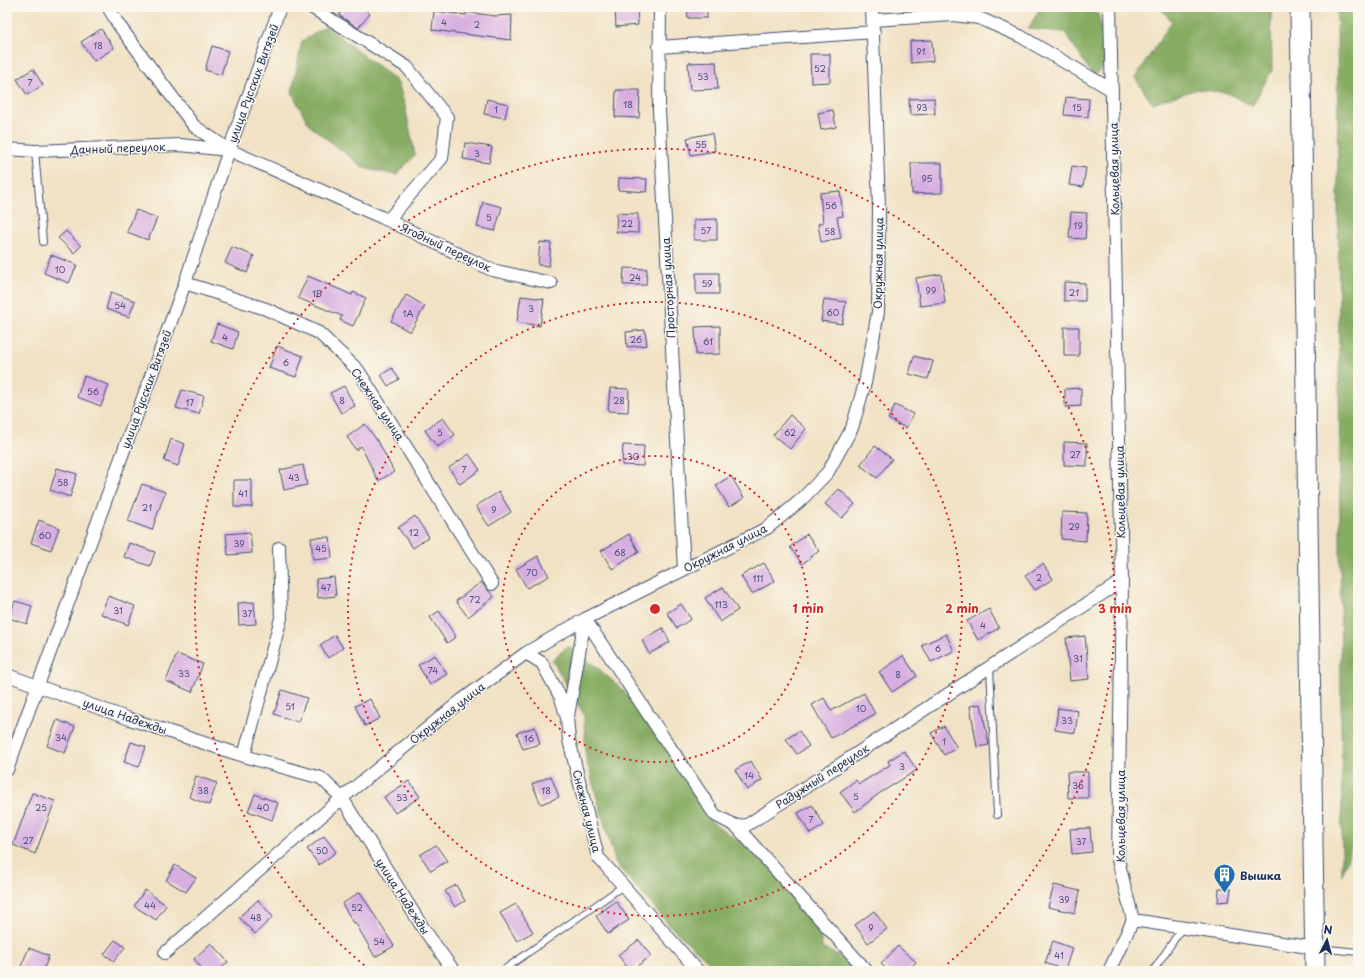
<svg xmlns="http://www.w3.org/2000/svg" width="1365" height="978" font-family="'Playpen Sans',sans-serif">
	<rect width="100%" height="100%" fill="#fbf7ec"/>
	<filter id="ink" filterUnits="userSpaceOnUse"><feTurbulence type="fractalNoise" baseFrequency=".025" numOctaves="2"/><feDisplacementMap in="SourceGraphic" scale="8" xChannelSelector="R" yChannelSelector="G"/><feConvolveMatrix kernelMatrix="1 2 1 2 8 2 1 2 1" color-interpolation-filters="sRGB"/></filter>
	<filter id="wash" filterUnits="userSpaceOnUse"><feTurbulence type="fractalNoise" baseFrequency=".012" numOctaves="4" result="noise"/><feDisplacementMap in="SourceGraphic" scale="16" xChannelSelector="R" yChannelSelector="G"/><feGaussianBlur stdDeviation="0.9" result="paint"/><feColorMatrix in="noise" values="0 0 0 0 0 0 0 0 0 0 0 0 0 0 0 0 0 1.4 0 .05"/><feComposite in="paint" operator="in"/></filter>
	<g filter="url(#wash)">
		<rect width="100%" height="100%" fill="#f1e2c5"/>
		<path fill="#86ac62" stroke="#506e60" d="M1041 7H1067L1098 14 1109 62 1093 76 1065 32 1028 29Z
			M1159 7H1271L1272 70 1252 106 1228 93 1198 89 1152 103 1135 78 1172 21Z
			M1337 7H1358V827L1342 875Z
			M326 26 398 82 405 106 415 155 396 175 364 168 309 125 292 93 302 41Z
			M568 646 597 667 625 692 673 744 709 820 764 859 818 911 822 948 871 971H719L673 929 616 864 586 759 584 715 552 660Z"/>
		<g id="blocks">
			<path fill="#d7aee0" d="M346 7H362L370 14 358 28 339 15Z
				M615 7H637L638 25 616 27Z
				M687 7H707V18H688Z
				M434 11 466 15V12L495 16 512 15 511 40 432 30Z
				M101 29 114 48 94 61 81 42Z
				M932 40 933 61 911 63 910 41Z
				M212 46 228 51 221 75 205 70Z
				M810 54H830V82L811 83Z
				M716 62 718 89 690 90 688 63Z
				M33 69 43 85 27 95 17 79Z
				M616 90H640L639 118 615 117Z
				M1066 97 1089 99 1088 117 1064 115Z
				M934 98 935 114 910 115 909 99Z
				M487 99 508 104 505 118 484 114Z
				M833 110 836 127 821 130 818 113Z
				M712 133 715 151 691 155 687 138Z
				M465 143 492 147 489 163 463 159Z
				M911 163H942V193L912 194Z
				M1072 166 1086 168 1083 187 1069 185Z
				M619 178 647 179 646 192 618 190Z
				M840 191 843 216 837 217 841 238 821 242 818 224 823 223 820 193Z
				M483 202 502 207 495 231 477 227Z
				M136 210 157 218 148 240 127 232Z
				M1071 212 1087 213 1085 239 1069 238Z
				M617 213 638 214V233L616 232Z
				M717 219V240H694V220Z
				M66 231 81 246 74 253 58 238Z
				M540 242 551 243 549 266 538 265Z
				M232 247 254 256 247 273 225 263Z
				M51 255 77 265 69 283 44 273Z
				M624 268 647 269 646 285H623Z
				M696 273H719V294H696Z
				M941 274 945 303 920 306 916 278Z
				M308 276 352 295 353 292 366 298 353 326 340 320 342 316 298 298Z
				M1064 282 1085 283V301H1064Z
				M111 292 135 301 129 317 106 309Z
				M406 295 425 306 410 332 391 321Z
				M521 296 544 299 540 326 517 322Z
				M824 299 846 302 842 324 821 321Z
				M217 324 238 332 233 349 211 341Z
				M720 326V354L696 355 695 327Z
				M1064 327H1079V356H1064Z
				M645 330 647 345 627 347 626 332Z
				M277 346 303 356 296 377 269 368Z
				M914 356 933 361 928 379 909 374Z
				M392 368 399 379 388 386 381 375Z
				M84 376 109 385 101 406 77 397Z
				M344 386 355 406 341 413 330 393Z
				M610 388 629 389 628 412 608 411Z
				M1081 388V406L1065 407V389Z
				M182 390 204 396 199 414 176 408Z
				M895 405 913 414 906 428 888 419Z
				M790 415 806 429 790 449 773 435Z
				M443 418 455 435 437 447 425 430Z
				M365 424 379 443 394 472 378 481 361 446 356 450 347 437Z
				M171 439 185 444 178 466 164 461Z
				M1064 442 1087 443V466L1064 465Z
				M623 445 644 446 643 466 622 465Z
				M875 446 892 459 877 478 860 465Z
				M469 454 480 470 460 484 449 468Z
				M303 465 307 485 284 490 280 470Z
				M57 468 77 474 70 497 50 490Z
				M731 476 744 498 729 507 716 485Z
				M234 480H252V507H234Z
				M142 484 165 492 152 530 128 521Z
				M839 489 855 504 842 518 825 504Z
				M499 492 511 512 489 526 476 506Z
				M1062 512 1087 513 1086 541 1061 539Z
				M415 516 429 537 413 548 398 528Z
				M39 520 59 528 51 550 31 543Z
				M250 532 252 553 228 555 226 534Z
				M629 534 639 552 612 569 601 551Z
				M807 534 819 551 802 564 790 547Z
				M330 537 332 558 313 560 311 538Z
				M129 543 155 552 150 566 124 557Z
				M538 556 549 576 527 588 516 569Z
				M764 563 775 581 752 594 741 576Z
				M1043 564 1053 579 1035 590 1025 576Z
				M334 577 336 596 318 598 316 579Z
				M481 582 494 597 468 617 456 601Z
				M723 587 738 610 720 622 705 598Z
				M108 596 135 606 128 625 101 614Z
				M15 601 32 606 27 624 9 618Z
				M254 602 256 624 239 625 238 603Z
				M681 604 691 619 677 628 667 613Z
				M989 609 999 628 978 640 967 621Z
				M439 611 456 637 447 643 430 617Z
				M663 628 670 642 649 654 642 640Z
				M946 634 954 651 931 662 922 645Z
				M335 635 343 648 328 658 320 645Z
				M1085 636 1089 679 1070 681 1066 638Z
				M177 654 203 664 192 692 166 681Z
				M435 655 447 674 430 685 418 665Z
				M903 656 917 676 892 692 879 672Z
				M282 690 307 698 298 722 274 714Z
				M864 693 875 714 831 738 812 705 824 698 831 711Z
				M370 699 380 718 365 726 355 706Z
				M981 704 989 745 977 747 970 706Z
				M1058 708 1078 711 1075 733 1055 730Z
				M57 720 75 727 65 753 47 746Z
				M944 726 957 748 944 755 931 733Z
				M535 727 540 744 523 749 517 733Z
				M799 731 809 746 797 754 786 739Z
				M131 742 146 747 139 767 124 762Z
				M904 751 917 770 880 793 855 812 840 792 856 780 859 784 890 765 888 761Z
				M751 761 762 780 747 790 735 770Z
				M1067 772H1088V798H1068Z
				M196 776 217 783 209 805 189 797Z
				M551 776 559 797 541 804 532 784Z
				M409 781 420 797 395 813 384 797Z
				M32 793 55 801 35 854 13 845Z
				M255 794 278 803 272 820 248 811Z
				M812 805 824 825 810 834 798 813Z
				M1090 828 1092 852 1072 854 1070 829Z
				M324 836 336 852 319 865 307 849Z
				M436 845 447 861 431 871 420 855Z
				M175 865 196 878 186 892 166 880Z
				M456 885 465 901 455 907 445 891Z
				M1054 885 1080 891 1075 913 1048 907Z
				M1219 889H1231L1229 901 1218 902Z
				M145 890 166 905 156 920 134 906Z
				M360 892 394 946 375 957 355 922 354 923 342 904Z
				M258 900 273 917 255 934 239 917Z
				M616 901 629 920 608 934 596 916Z
				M516 904 533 932 517 941 500 913Z
				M874 911 887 929 868 943 855 925Z
				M115 940 125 947 114 961 104 954Z
				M639 940 651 956 630 971 618 955Z
				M1053 941 1072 948 1065 970 1045 963Z
				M211 943 228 962 218 971H204L194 959Z
				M898 946 916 962 907 971H889L881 964Z
				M29 948 49 956 43 971H19Z"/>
		</g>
	</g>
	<g filter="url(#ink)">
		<use href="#blocks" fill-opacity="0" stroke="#3b4a6d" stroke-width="1"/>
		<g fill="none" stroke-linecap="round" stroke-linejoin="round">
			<defs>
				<path id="service" d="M35 151 43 242
					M990 667 997 815
					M1318 948 1358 952
					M502 971 623 886
					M1153 971 1182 928"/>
				<path id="minor" d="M108 7 118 24 194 126 229 150 381 217 492 270 551 283
					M311 7 407 67 447 117 442 158 388 220
					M660 7 659 110 684 569
					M873 20 953 15 979 18 1020 36 1112 90
					M659 47 874 32
					M7 149 35 151 180 145 228 150
					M185 283 266 309 319 333 358 370 492 584
					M585 619 715 815 736 826 747 825 1122 581
					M526 653 542 663 561 698 567 718 569 740 598 857 698 971
					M7 675 130 719 244 756 321 778 342 798 423 928 454 971
					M568 716 585 619
					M244 756 281 618 279 548
					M7 770 185 283 229 150 280 7
					M736 826 867 971
					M1133 920 1315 948
					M165 953 342 798 462 700 526 653 585 619 767 528 801 500 828 472 852 428 865 383 878 312 879 208 872 7
					M1109 971 1133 920 1118 860 1122 581 1110 7"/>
				<path id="trunk" d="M1300 7 1315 971"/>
			</defs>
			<use href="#service" stroke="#3b4a6d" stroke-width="8"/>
			<use href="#minor" stroke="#3b4a6d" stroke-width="14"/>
			<use href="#trunk" stroke="#3b4a6d" stroke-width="21"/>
			<use href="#service" stroke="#fff" stroke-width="6"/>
			<use href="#minor" stroke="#fff" stroke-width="12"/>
			<use href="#trunk" stroke="#fff" stroke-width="19"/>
		</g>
	</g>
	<g fill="none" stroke="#d62828" stroke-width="2" stroke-dasharray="2 4">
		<circle cx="655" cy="609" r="153"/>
		<circle cx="655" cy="609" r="307"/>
		<path d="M369 969A460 460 0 1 1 941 969"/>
	</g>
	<defs>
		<symbol id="building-pin" viewBox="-11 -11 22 30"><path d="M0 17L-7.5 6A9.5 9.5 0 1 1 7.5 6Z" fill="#1f6fb2" stroke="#fbf7ec"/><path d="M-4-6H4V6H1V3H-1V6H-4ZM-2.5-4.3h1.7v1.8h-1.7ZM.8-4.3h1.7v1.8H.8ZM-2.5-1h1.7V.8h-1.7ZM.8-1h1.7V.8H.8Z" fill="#fff"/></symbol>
	</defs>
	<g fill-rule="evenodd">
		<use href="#building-pin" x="1212" y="862" width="25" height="34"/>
	</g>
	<g text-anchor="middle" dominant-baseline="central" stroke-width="3" stroke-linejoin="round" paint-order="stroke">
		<g font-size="9" fill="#4a4f7e">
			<text x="444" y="22">4</text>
			<text x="477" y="24">2</text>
			<text x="98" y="45">18</text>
			<text x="921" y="51">91</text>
			<text x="820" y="68">52</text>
			<text x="703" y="76">53</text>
			<text x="30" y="82">7</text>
			<text x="628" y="104">18</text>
			<text x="922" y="107">93</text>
			<text x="1077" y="107">15</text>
			<text x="496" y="109">1</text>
			<text x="701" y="144">55</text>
			<text x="477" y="153">3</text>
			<text x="927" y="178">95</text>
			<text x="831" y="205">56</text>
			<text x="489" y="217">5</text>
			<text x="627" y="223">22</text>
			<text x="1078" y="225">19</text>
			<text x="706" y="230">57</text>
			<text x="830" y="231">58</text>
			<text x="60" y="269">10</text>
			<text x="635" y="277">24</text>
			<text x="707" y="283">59</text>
			<text x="931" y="290">99</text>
			<text x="1074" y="292">21</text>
			<text x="317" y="293">1Б</text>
			<text x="120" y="305">54</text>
			<text x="531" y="308">3</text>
			<text x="833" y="312">60</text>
			<text x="408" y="313">1А</text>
			<text x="225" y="337">4</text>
			<text x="636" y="339">26</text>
			<text x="708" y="341">61</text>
			<text x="286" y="362">6</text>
			<text x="93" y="391">56</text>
			<text x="342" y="400">8</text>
			<text x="619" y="400">28</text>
			<text x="190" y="402">17</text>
			<text x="440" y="432">5</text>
			<text x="790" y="432">62</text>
			<text x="1075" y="454">27</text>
			<text x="633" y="456">30</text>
			<text x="464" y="469">7</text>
			<text x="294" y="477">43</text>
			<text x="63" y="482">58</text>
			<text x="243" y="493">41</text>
			<text x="147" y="507">21</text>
			<text x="494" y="509">9</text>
			<text x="1074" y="526">29</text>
			<text x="414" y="532">12</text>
			<text x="45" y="535">60</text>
			<text x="239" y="543">39</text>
			<text x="321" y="548">45</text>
			<text x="620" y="552">68</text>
			<text x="532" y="572">70</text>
			<text x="1039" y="577">2</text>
			<text x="758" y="578">111</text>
			<text x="326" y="587">47</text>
			<text x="475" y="599">72</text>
			<text x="721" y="604">113</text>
			<text x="118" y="610">31</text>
			<text x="247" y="613">37</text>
			<text x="983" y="625">4</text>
			<text x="938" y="648">6</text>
			<text x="1078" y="658">31</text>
			<text x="433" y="670">74</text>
			<text x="184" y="673">33</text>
			<text x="898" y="674">8</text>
			<text x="290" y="706">51</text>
			<text x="861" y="708">10</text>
			<text x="1067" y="720">33</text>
			<text x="61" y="737">34</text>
			<text x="529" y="738">16</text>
			<text x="944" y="741">1</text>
			<text x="902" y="766">3</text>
			<text x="749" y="775">14</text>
			<text x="1078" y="785">35</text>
			<text x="203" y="790">38</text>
			<text x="546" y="790">18</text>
			<text x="856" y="796">5</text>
			<text x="402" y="797">53</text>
			<text x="41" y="807">25</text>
			<text x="263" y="807">40</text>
			<text x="811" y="819">7</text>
			<text x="28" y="840">27</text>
			<text x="1081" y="841">37</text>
			<text x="322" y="850">50</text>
			<text x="1064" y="899">39</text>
			<text x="150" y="905">44</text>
			<text x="357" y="907">52</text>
			<text x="256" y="917">48</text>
			<text x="871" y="927">9</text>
			<text x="379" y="941">54</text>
			<text x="1059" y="955">41</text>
		</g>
		<g font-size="11" fill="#1b2f5e" stroke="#fbf7ec">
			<text transform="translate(253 83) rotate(-70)">улица Русских Витязей</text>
			<text transform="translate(118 148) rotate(-2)">Дачный переулок</text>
			<text transform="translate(1114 169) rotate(-91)">Кольцевая улица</text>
			<text transform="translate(446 247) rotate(25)">Ягодный переулок</text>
			<text transform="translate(878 263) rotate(-89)">Окружная улица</text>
			<text transform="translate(668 288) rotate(-93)">Просторная улица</text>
			<text transform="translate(146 389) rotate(-70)">улица Русских Витязей</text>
			<text transform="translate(378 404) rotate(56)">Снежная улица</text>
			<text transform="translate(1120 492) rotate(-91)">Кольцевая улица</text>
			<text transform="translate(725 548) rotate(-27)">Окружная улица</text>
			<text transform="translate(447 713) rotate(-38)">Окружная улица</text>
			<text transform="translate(125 716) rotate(19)">улица Надежды</text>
			<text transform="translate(822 776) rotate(-33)">Радужный переулок</text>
			<text transform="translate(587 811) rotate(76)">Снежная улица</text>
			<text transform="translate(1120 816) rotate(-90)">Кольцевая улица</text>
			<text transform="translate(403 896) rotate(57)">улица Надежды</text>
		</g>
		<g font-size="11" font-weight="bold" fill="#1b2f5e" stroke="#fbf7ec" text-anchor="start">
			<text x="1240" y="875">Вышка</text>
		</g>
	</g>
	<circle cx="655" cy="609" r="6" fill="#d62828" stroke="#fbf7ec" stroke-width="2"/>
	<g font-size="12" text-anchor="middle" font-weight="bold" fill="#d62828" stroke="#fbf7ec" stroke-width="3" stroke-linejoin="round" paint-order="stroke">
		<text x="808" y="613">1 min</text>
		<text x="962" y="613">2 min</text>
		<text x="1115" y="613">3 min</text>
	</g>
	<rect width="1365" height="978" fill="none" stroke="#fbf7ec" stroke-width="24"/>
	<g transform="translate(1327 940) rotate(6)" stroke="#fbf7ec" stroke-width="3" paint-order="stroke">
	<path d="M0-3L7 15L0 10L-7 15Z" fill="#1b2f5e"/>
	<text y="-6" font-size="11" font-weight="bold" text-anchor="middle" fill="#1b2f5e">N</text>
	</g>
</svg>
